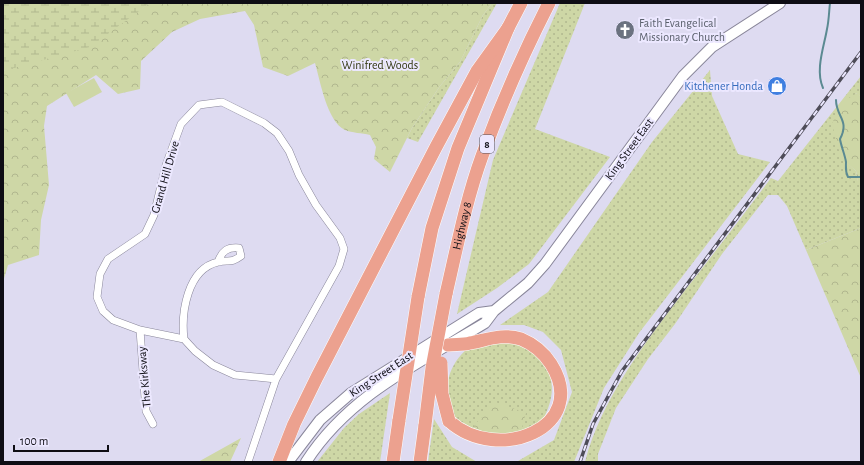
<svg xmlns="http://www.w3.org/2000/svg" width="864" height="465" font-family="'Alegreya Sans',sans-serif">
	<defs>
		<pattern id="grass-dots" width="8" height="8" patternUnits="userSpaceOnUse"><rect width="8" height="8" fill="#ced7a6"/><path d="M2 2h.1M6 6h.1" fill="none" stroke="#b0b78e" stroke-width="1.8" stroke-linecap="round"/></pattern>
		<pattern id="forest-crowns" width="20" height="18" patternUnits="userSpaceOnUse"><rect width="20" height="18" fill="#ced7a6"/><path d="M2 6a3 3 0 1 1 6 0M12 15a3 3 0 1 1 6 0" fill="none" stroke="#b0b78e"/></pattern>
		<pattern id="wetland-marsh" width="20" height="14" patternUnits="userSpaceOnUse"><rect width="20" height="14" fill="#ced7a6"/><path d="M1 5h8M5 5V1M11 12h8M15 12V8" fill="none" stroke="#b0b78e"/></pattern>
	</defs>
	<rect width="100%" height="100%" fill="#dedbf1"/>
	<path fill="url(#grass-dots)" d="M492 3H497L418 142 407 138 412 128 440 86 460 62 483 15Z
		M560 3H585L535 129 610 157 529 264 497 288 457 314 493 160Z
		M710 70 712 96 738 154 770 162 639 333 604 388 574 462H507L518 461 554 440 572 392 561 350 543 332 524 325H500L548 292 652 142Z
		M861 76V97L856 93 841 157 856 171 858 181H861V228L806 250 787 206 778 195H768L722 254 675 324 648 359 616 408 598 454V462H585C601 399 647 340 686 289 715 252 743 215 771 178L778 181Z
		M516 341C555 361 562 391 538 428L474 438C467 431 456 422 451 413 438 389 454 348 482 342 492 339 505 341 516 341Z
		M390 393 380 462H317L344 428 359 414Z
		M434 419 452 447 477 462H428Z"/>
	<path fill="url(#forest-crowns)" d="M150 3H492L483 15 460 62 440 86 412 128 390 172 374 159 376 147 370 135C362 133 352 133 345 130 327 122 320 80 315 63L288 76 263 67 254 25 245 11 200 19 172 32 141 61 140 89 118 94 96 75 47 106 44 126 49 185 41 220 39 255 8 265 3 282V71L129 17Z
		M857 93 861 97V181H858L856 171 841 158 832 124 841 103Z
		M861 228V378L806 250Z
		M495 402 526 413 520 435 507 442 471 429Z
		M241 438 230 462H198Z"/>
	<path fill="url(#wetland-marsh)" d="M3 3H150L90 47 3 71Z"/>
	<path fill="#ced7a6" d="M94 78 102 92 74 107 66 93Z"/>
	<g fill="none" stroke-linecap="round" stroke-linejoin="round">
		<path stroke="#5b8a92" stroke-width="2" d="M823 88C815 70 824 47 827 29 829 20 829 11 830 3
			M836 100C836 117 850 120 840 139 841 146 845 155 846 162 846 168 845 171 848 177H861V180"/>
		<defs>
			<path id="minor" d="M140 330 146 411 153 424
				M184 339C181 313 187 269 218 262 229 259 230 264 241 256L239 248C227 247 222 251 218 262
				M248 462 276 379 339 266 344 249 340 238 316 205 299 175 289 151 277 133 264 123 222 102 199 105 181 124 166 165 154 215 145 234 108 259 100 274 97 297 103 311 113 320 140 330 184 339 195 351 213 365 235 375 276 379"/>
			<path id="secondary" d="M288 462 320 420 351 393 479 313 494 311
				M306 462C349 395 419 363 485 323L494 311 528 283 545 264 683 76 712 47 780 3"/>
			<g id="motorway">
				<path id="s1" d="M446 294C457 247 466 200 482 156 501 104 524 52 549 3"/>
				<path d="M418 297 432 228 458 148 508 28 521 3"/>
				<path d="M448 345C455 344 463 345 470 343 487 340 502 333 521 339 533 344 544 353 551 364 591 427 498 465 449 421"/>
				<path d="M279 462 294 424 317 377 436 147 477 71 508 28"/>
				<path d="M393 462 399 420"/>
				<path d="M420 462 425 425"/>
			</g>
		</defs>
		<use href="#minor" stroke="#89869a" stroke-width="8"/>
		<use href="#secondary" stroke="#89869a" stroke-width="12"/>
		<use href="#motorway" stroke="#fff" stroke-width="14"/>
		<use href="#minor" stroke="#fff" stroke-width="7"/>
		<use href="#secondary" stroke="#fff" stroke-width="10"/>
		<use href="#motorway" stroke="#eca18f" stroke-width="13"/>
		<defs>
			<path id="rail" d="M580 462 593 424 622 371 861 52"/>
		</defs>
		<use href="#rail" stroke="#4e4c58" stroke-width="3.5"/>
		<use href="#rail" stroke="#ece8ff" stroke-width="2" stroke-dasharray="6" stroke-linecap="butt"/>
		<defs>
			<path id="motorway-bridge" d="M441 363 442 394 449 421
				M399 420 418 297
				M425 425 432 368 446 294"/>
		</defs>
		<use href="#motorway-bridge" stroke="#fff" stroke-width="14" stroke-linecap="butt"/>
		<use href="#motorway-bridge" stroke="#eca18f" stroke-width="13"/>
	</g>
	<defs>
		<symbol id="church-disc" viewBox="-11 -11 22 22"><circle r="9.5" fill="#6b7280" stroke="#ece8ff"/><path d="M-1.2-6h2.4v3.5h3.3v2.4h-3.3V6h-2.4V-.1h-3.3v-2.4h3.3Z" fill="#fff"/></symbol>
		<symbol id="shop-disc" viewBox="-11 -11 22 22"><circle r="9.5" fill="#3f7fe0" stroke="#ece8ff"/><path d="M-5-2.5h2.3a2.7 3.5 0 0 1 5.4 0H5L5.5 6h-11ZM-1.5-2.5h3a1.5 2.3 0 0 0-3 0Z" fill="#fff"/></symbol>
	</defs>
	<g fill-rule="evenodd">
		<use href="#church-disc" x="614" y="19" width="22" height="22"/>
		<use href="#shop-disc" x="766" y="75" width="22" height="22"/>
	</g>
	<g text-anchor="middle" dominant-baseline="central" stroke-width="4" stroke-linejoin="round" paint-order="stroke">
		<rect fill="#ece8ff" stroke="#514f5a" stroke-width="1" x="480" y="135" width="14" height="18" rx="3"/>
		<g font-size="11" font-weight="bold" fill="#0e0d14">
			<text x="487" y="144">8</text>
		</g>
		<g font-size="12" fill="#5b616d" stroke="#ece8ff" text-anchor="start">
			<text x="639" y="23">Faith Evangelical<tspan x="639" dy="14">Missionary Church</tspan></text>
		</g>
		<g font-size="12" fill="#2f350d" stroke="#ece8ff">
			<text x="380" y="65">Winifred Woods</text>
		</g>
		<g font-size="12" fill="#366cbe" stroke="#ece8ff" text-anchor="end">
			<text x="763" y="86">Kitchener Honda</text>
		</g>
		<g font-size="12" fill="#0e0d14" stroke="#ece8ff">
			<text transform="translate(629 149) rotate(-54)">King Street East</text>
			<text transform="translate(165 177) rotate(-74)">Grand Hill Drive</text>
			<text stroke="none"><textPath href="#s1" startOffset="70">Highway 8</textPath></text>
			<text transform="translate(381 374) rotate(-33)">King Street East</text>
			<text transform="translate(144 377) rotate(-95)">The Kirksway</text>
		</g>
	</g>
	<rect width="864" height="465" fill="none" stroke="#0e0d14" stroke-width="8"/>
	<path d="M14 445v6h94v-6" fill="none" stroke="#0e0d14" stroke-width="2"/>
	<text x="20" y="445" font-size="12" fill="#0e0d14" stroke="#ece8ff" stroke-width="3" paint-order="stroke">100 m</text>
</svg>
